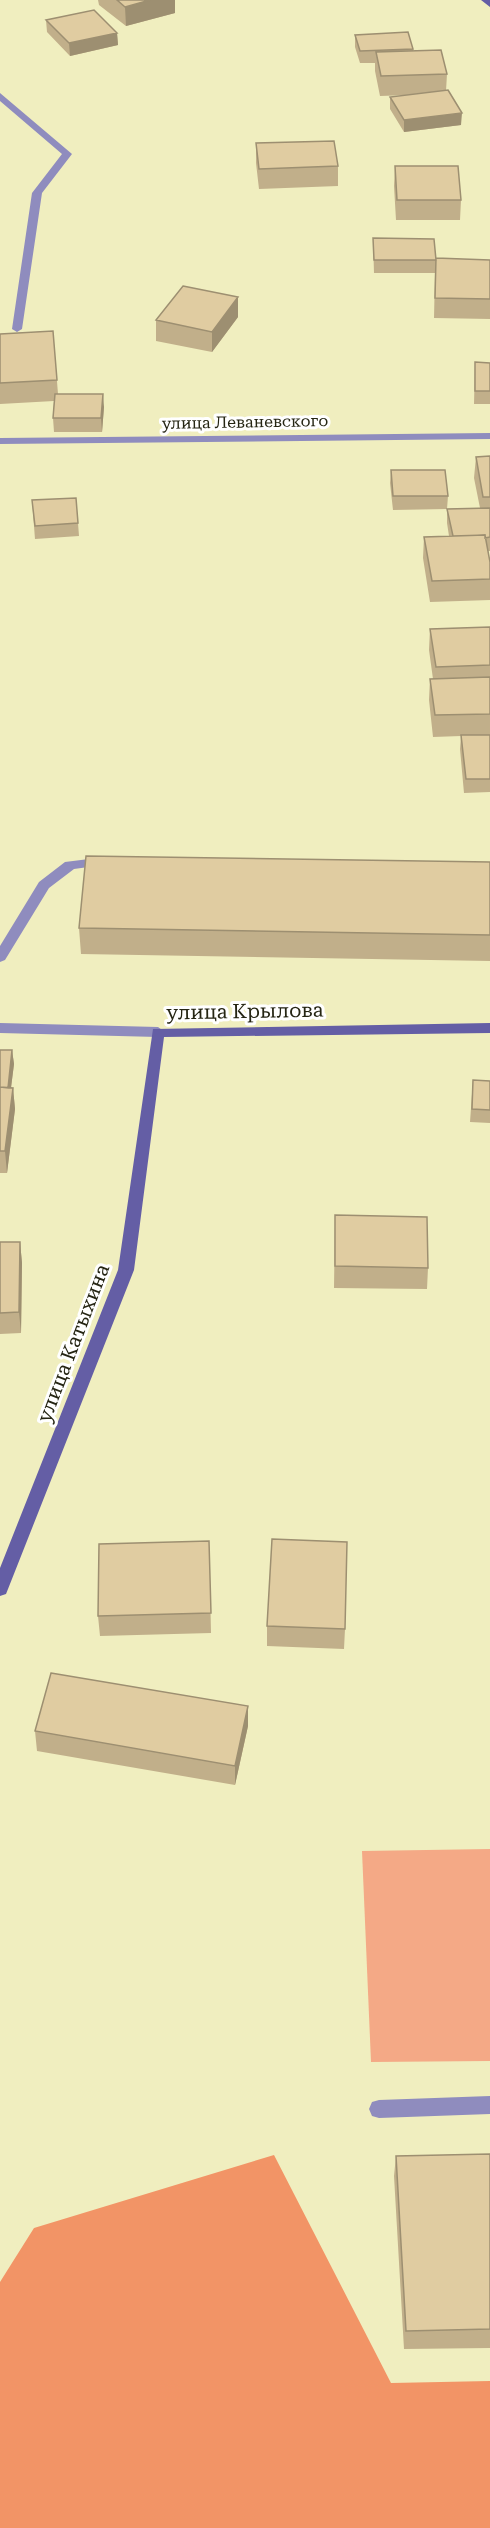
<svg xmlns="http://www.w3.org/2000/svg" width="490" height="2528" font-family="'Roboto Serif',serif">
	<rect width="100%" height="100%" fill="#f0eebf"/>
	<path fill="#f4a986" d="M490 1849V2061L371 2062 362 1851Z"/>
	<path fill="#f29466" d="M274 2155 391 2383 490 2381V2528H0V2282L34 2228Z"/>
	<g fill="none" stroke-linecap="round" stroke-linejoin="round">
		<path fill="#8f8cbe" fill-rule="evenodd" d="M0 93 72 154 42 193 22 329 17 332 12 329 32 193 62 154 0 101Z
			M105 857 111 861 110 864 74 869 49 888 5 960 0 962V946L39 882 65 862Z
			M490 2096V2114L379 2118 372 2116 369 2109 372 2102 379 2100Z"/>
		<path fill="#8f8cbe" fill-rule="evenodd" d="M490 433V439L0 444V438Z
			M0 1023 158 1027 165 1032 158 1037 0 1033Z"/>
		<path fill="#645ea5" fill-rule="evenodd" d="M481 0H490V7Z
			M490 1023V1033L164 1037 134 1270 8 1589 6 1594 0 1596V1568L118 1270 153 1029Z"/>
	</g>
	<path fill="#c1af8a" d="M98 0H175V13L126 26 99 5Z
		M46 20 117 33 118 45 70 56 47 32Z
		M355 35 413 49V51L447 74 446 91 461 125 404 132 390 109V97L410 95 380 96 375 71V63H360L355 47Z
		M256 143 338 166V186L259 189 256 163Z
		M395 166 461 200 460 220H396L394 186Z
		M373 238 436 258 490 260V319L434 318 435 273H374Z
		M238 297V317L212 352 156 341V320Z
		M53 331 58 394 104 407 102 432H54L53 418 54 401 0 404V334Z
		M475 362 490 363V404H474Z
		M490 456V551H488L490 562V600L430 602 423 558 424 537 449 536 447 523V509L480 508 474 478 476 457Z
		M391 470 448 496 447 509 393 510 390 483Z
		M32 500 78 523 79 536 35 539Z
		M490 627V792L464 793 460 749 461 736 433 737 429 700 430 679H433L429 650 430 629Z
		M490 862V961L81 954 79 928Z
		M0 1050H12L14 1064 11 1088H13L15 1109 7 1173H0Z
		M473 1080 490 1081V1123L470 1122Z
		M335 1215 428 1268 427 1289 334 1288Z
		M0 1242H20L22 1263 21 1333 0 1334Z
		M209 1541 211 1633 100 1636 98 1616Z
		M267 1626 345 1629 344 1649 267 1646Z
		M248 1706V1726L235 1785 37 1751 35 1731Z
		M490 2154V2348L404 2349 394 2176 396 2156Z"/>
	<path fill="#9d8f71" d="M150 0H175V13L126 26 125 7Z
		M117 33 118 45 70 56 69 43Z
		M462 113 461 125 404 132V120Z
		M238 297V317L212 352V332Z
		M103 394 104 407 102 432 101 418Z
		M12 1050 14 1064 9 1103 7 1089Z
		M13 1088 15 1109 7 1173 5 1151Z
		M20 1242 22 1263 21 1333 19 1312Z
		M248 1706V1726L235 1785V1766Z"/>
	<path fill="#e0cca1" stroke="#9d8f71" stroke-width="1.5" d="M117 0H150L125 7Z
		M94 10 117 33 69 43 46 20Z
		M408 32 413 49 360 51 355 35Z
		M441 50 447 74 381 76 376 52Z
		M448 90 462 113 404 120 390 97Z
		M334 141 338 166 259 169 256 143Z
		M395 166H458L461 200H397Z
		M373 238 434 239 436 260H374Z
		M436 258 490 260V299L435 298Z
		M183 286 238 297 212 332 156 320Z
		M53 331 57 380 0 383V334Z
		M475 362 490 363V391H475Z
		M55 394H103L101 418H53Z
		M490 456V497H483L476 457Z
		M391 470H445L448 496H393Z
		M76 498 78 523 35 526 32 500Z
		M490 508V537L485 538V535L453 536 447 509Z
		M485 535 490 562V579L432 581 424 537Z
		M490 627V665L436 667 430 629Z
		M490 677V714L435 715 430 679Z
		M461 735H490V779H466Z
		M86 856 490 862V935L79 928Z
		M0 1050H12L8 1088 0 1087Z
		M473 1080 490 1081V1110L472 1109Z
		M0 1087 13 1088 5 1151H0Z
		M335 1215 427 1217 428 1268 335 1266Z
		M0 1242H20L19 1312 0 1313Z
		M272 1539 347 1542 345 1629 267 1626Z
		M209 1541 211 1613 98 1616 99 1544Z
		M51 1673 248 1706 235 1766 35 1731Z
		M490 2154V2329L406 2331 396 2156Z"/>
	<g text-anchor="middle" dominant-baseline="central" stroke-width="6" stroke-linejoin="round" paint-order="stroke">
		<g font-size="16" fill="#252513" stroke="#fff">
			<text transform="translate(245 422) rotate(-1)">улица Леваневского</text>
		</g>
		<g font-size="20" fill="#252513" stroke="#fff">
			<text transform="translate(245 1011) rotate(-1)">улица Крылова</text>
			<text transform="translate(73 1343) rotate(-69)">улица Катыхина</text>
		</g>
	</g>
</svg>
